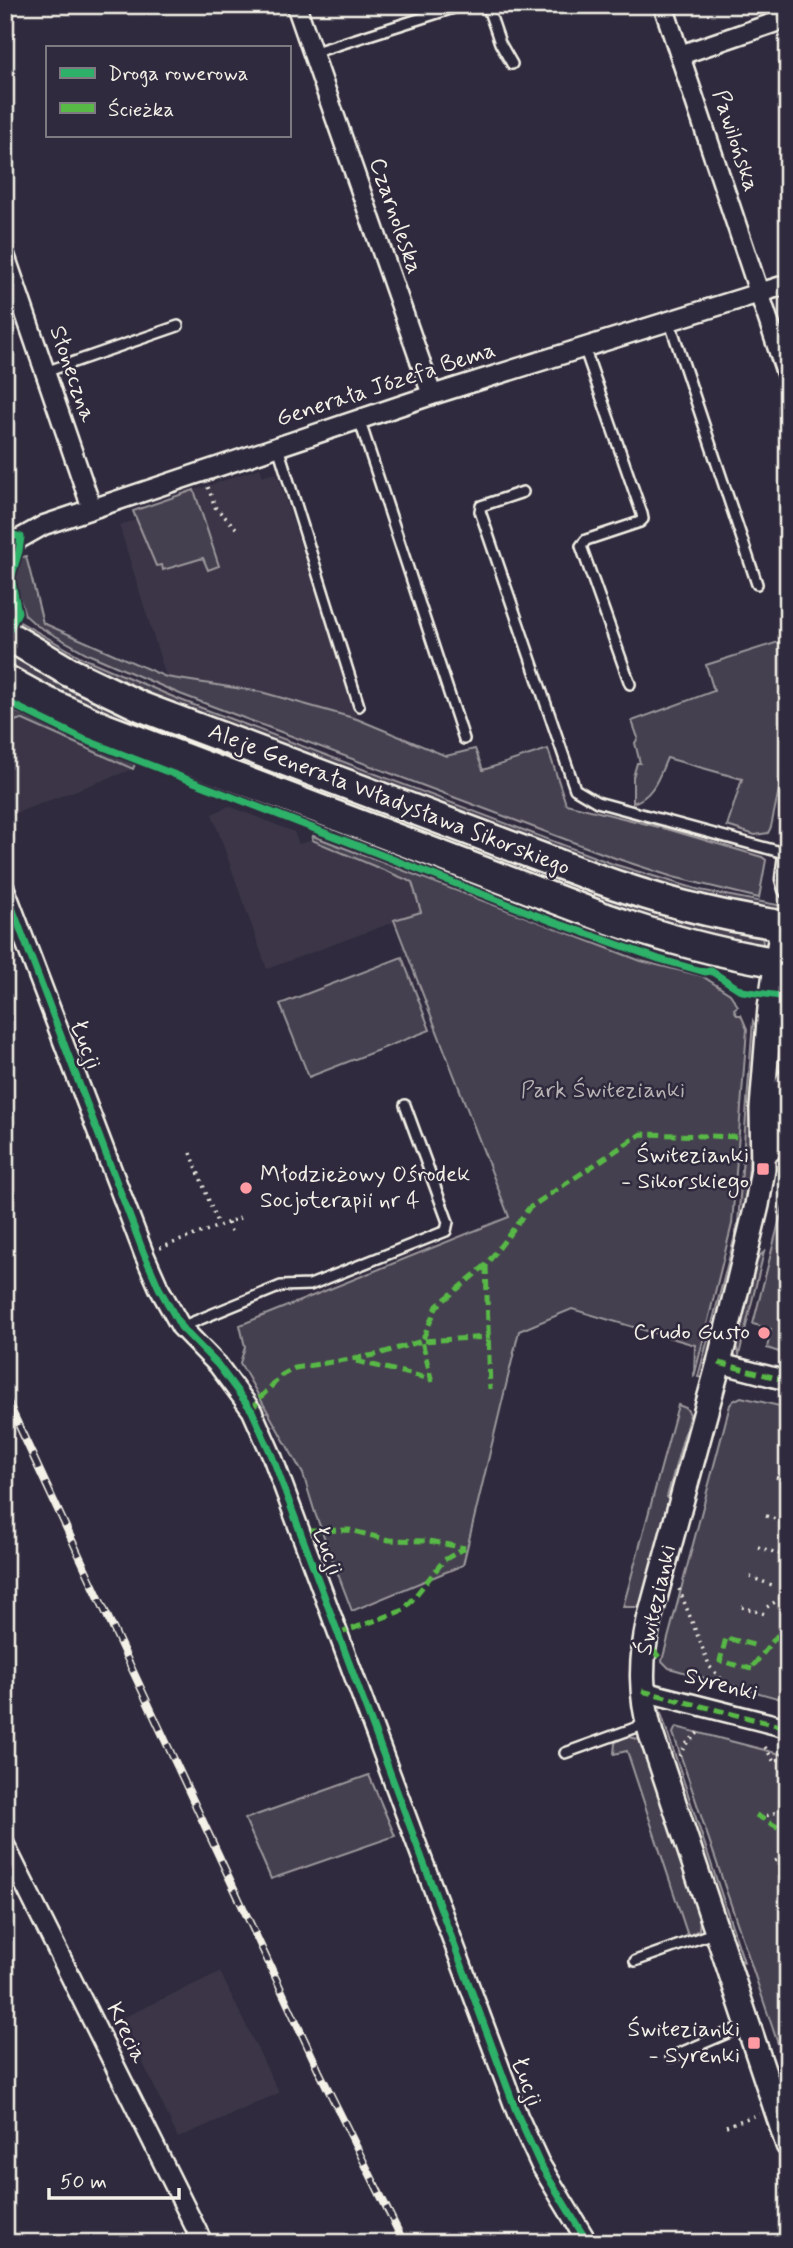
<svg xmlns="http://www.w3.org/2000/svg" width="793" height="2248" font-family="Mynerve,sans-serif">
	<rect width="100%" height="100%" fill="#2f2a3d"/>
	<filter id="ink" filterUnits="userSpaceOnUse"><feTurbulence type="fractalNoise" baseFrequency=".0143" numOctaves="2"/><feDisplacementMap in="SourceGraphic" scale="14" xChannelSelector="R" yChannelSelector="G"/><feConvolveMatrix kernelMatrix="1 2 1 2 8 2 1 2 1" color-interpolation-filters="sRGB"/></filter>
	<g filter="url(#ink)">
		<path fill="#3b3647" d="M260 468 263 476 277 473 357 719 261 692 166 677 119 525 136 520 133 511Z
			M21 719 133 769 5 817V724Z
			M229 806 294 832 299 844 312 840 412 881 421 912 267 969 212 814Z
			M220 1972 279 2093 178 2138 122 2018Z"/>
		<path fill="#454050" stroke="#9c989c" stroke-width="2" d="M194 490 219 566 208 570 203 558 163 570 162 565 156 566 133 511Z
			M26 556 43 623 166 677 261 692 357 719 446 756 475 749 483 770 548 749 566 804 667 829 762 857 766 860 759 898 673 877 615 858 180 694 88 654 36 625 25 615 15 583V568L20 558Z
			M20 622 83 658 178 699 613 864 700 890 788 907V914L760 911 638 882 119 684 15 627Z
			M788 639V747L771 827 768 833 755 835 727 826 742 779 667 758C659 776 654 796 633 803V777L637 763H640L635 743 638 738 632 721 714 691 706 665Z
			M5 647 762 936 763 943 757 948 629 915 112 720 5 665Z
			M5 707 135 764 133 769 21 719 5 724Z
			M318 822 457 876 498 896 316 825Z
			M313 836 641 961 702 976 730 994 738 1006 734 1009 737 1015H741L747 1029 732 1224 694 1377 695 1345 572 1309 519 1331 463 1565 352 1611 315 1513 303 1474 240 1363 245 1347 240 1325 509 1217 394 920 421 912 412 882 312 840Z
			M402 957 430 1030 309 1077 280 1004Z
			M781 1009 788 1011V1030L773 1108Z
			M753 1021 759 1033 746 1205 743 1228 703 1378 698 1377 738 1224Z
			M788 1187V1355L767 1348 771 1329 753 1324Z
			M764 1252 739 1355 735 1343 757 1258Z
			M741 1397 788 1408V1701L669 1668 662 1661 730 1405 733 1401Z
			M678 1405 686 1408 690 1414 667 1497 672 1499 643 1601 637 1607H623Z
			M660 1710 744 1962 738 1959 660 1728 657 1713Z
			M676 1727 788 1756V2056H782L777 2041 673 1733Z
			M625 1736 638 1739 642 1744 700 1919 699 1930 688 1936 627 1751 614 1754 615 1743Z
			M369 1775 395 1836 271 1879 245 1819Z"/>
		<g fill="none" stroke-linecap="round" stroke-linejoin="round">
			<defs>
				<path id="service" d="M487 5 500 43 512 64
					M312 53 463 5
					M669 320 757 584
					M584 347 642 514 643 519 640 522 586 540 581 546 630 684
					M45 372 178 326
					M359 419 464 739
					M278 447 359 706
					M523 492 481 506 480 511 575 789 597 802 788 854
					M181 1327 281 1286 310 1285 446 1231 448 1222 405 1105
					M565 1753 646 1724
					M635 1961 716 1932
					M671 2057 746 2025"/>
				<path id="minor" d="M296 5 432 395
					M663 5 788 379
					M680 55 788 18
					M5 255 92 509
					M5 547 44 525 432 395 788 284
					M788 855 785 879 788 889
					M5 889 144 1254 159 1288 181 1327 218 1365 252 1411 272 1456 518 2116 540 2164 588 2243
					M719 1363 788 1381
					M642 1691 788 1728
					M5 1845 203 2243"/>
				<path id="tertiary" d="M782 926 770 1008 762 1109 763 1169 757 1205 719 1363 649 1620C640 1660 640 1695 651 1734L788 2145
					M769 1150 788 1081"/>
				<path id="primary" d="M5 634 69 672 142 707 593 877C656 900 721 917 788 926
					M5 679 45 701 105 728 603 917C663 938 724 955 788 964"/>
			</defs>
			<use href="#service" stroke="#f4f1e8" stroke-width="14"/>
			<use href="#minor" stroke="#f4f1e8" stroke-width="23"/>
			<use href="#tertiary" stroke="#f4f1e8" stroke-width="28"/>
			<use href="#primary" stroke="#f4f1e8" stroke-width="33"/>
			<path stroke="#f4f1e8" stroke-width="3.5" stroke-dasharray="2 5" stroke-linecap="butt" d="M208 487 215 507 236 528
				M191 1153 218 1225
				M228 1223 232 1234
				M160 1248 240 1218
				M776 1477 788 1482
				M766 1516 788 1523
				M758 1547 780 1554
				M750 1577 772 1585
				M679 1589 710 1667 729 1687
				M742 1607 765 1614
				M767 1607 788 1594
				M765 1747 774 1762 788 1753
				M679 1756 686 1744 701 1730
				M760 1818 783 1810
				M775 1861 788 1856
				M785 1891 788 1890
				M726 2126 759 2114"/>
			<use href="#service" stroke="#2f2a3d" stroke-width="9"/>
			<use href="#minor" stroke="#2f2a3d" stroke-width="18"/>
			<use href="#tertiary" stroke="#2f2a3d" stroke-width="23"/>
			<use href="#primary" stroke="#2f2a3d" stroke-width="28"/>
			<defs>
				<path id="rail" d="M5 1396 319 2071 404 2243"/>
			</defs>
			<use href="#rail" stroke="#f4f1e8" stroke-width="8"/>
			<use href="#rail" stroke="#2f2a3d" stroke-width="5" stroke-dasharray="16" stroke-linecap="butt"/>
			<path stroke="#58b947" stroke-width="5" stroke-dasharray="10 5" stroke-linecap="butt" d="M486 1265 490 1389
				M786 1333 788 1332
				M356 1361 431 1379
				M719 1363 788 1381
				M432 1382 422 1341 437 1306 486 1265 529 1208 641 1134 741 1137
				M252 1411 258 1400 282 1375 295 1368 375 1355 422 1341 490 1337
				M311 1531 349 1530 389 1540 429 1541 465 1548
				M780 1554 788 1555
				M338 1634 404 1610 444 1560 465 1548
				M653 1650 659 1657
				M753 1666 788 1622
				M752 1669 720 1661 726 1638 758 1646
				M642 1691 788 1728
				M756 1815 788 1833"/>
			<defs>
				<path id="cycleway" d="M5 533 21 537 19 551 11 578 18 612 5 639
					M5 701 83 739 554 922 659 959 705 972 711 971 742 991 788 997
					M5 889 144 1254 159 1288 181 1327 218 1365 252 1411 272 1456 518 2116 540 2164 588 2243"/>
			</defs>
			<use href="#cycleway" stroke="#2f2a3d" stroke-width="11"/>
			<use href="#cycleway" stroke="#2db169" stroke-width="7"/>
		</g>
	</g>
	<g fill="#ff9aa2" stroke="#2f2a3d" stroke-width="2.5">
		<rect x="756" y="1162" width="14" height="14" rx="3.5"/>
		<circle cx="246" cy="1188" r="7"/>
		<circle cx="764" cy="1333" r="7"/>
		<rect x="747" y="2036" width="14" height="14" rx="3.5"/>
	</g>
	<g text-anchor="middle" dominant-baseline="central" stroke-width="5" stroke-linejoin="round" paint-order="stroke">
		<g font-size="23" fill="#f4f1e8" stroke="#2f2a3d">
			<text transform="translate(735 141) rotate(72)">Pawilońska</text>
			<text transform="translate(395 216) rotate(71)">Czarnoleska</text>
			<text transform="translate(72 374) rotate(71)">Słoneczna</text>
			<text transform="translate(386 385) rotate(-18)">Generała Józefa Bema</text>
			<text transform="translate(389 800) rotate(21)">Aleje Generała Władysława Sikorskiego</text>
			<text transform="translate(85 1045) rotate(69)">Łucji</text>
			<text transform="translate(327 1551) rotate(69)">Łucji</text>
			<text transform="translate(657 1600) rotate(-77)">Świtezianki</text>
			<text transform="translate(721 1685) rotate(14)">Syrenki</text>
			<text transform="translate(126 2033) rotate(64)">Krecia</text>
			<text transform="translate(526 2082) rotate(69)">Łucji</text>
		</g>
		<g font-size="23" fill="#b7b3b3" stroke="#2f2a3d">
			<text x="603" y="1091">Park Świtezianki</text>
		</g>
		<g font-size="23" fill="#f4f1e8" stroke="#2f2a3d" text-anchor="end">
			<text x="749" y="1156">Świtezianki<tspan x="749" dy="26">- Sikorskiego</tspan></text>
			<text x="260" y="1175" text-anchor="start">Młodzieżowy Ośrodek<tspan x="260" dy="26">Socjoterapii nr 4</tspan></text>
			<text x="750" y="1333">Crudo Gusto</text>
			<text x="740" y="2030">Świtezianki<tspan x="740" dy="26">- Syrenki</tspan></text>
		</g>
	</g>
	<rect width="793" height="2248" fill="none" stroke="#2f2a3d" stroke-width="28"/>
	<rect x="14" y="14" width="765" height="2220" fill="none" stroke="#f4f1e8" stroke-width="2.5" filter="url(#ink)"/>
	<rect x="46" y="46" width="245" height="91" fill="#2f2a3d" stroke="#7e7a81" stroke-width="2"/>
	<rect x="60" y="68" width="35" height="10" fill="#2db169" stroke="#7e7a81" stroke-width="2"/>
	<text x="108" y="80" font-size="21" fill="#f4f1e8">Droga rowerowa</text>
	<rect x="60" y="103" width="35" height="10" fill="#58b947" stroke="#7e7a81" stroke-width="2"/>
	<text x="108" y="116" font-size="21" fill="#f4f1e8">Ścieżka</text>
	<path d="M49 2188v10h130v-10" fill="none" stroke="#f4f1e8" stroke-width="3.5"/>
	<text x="60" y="2188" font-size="21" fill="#f4f1e8" stroke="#2f2a3d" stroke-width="5" paint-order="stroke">50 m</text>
</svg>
